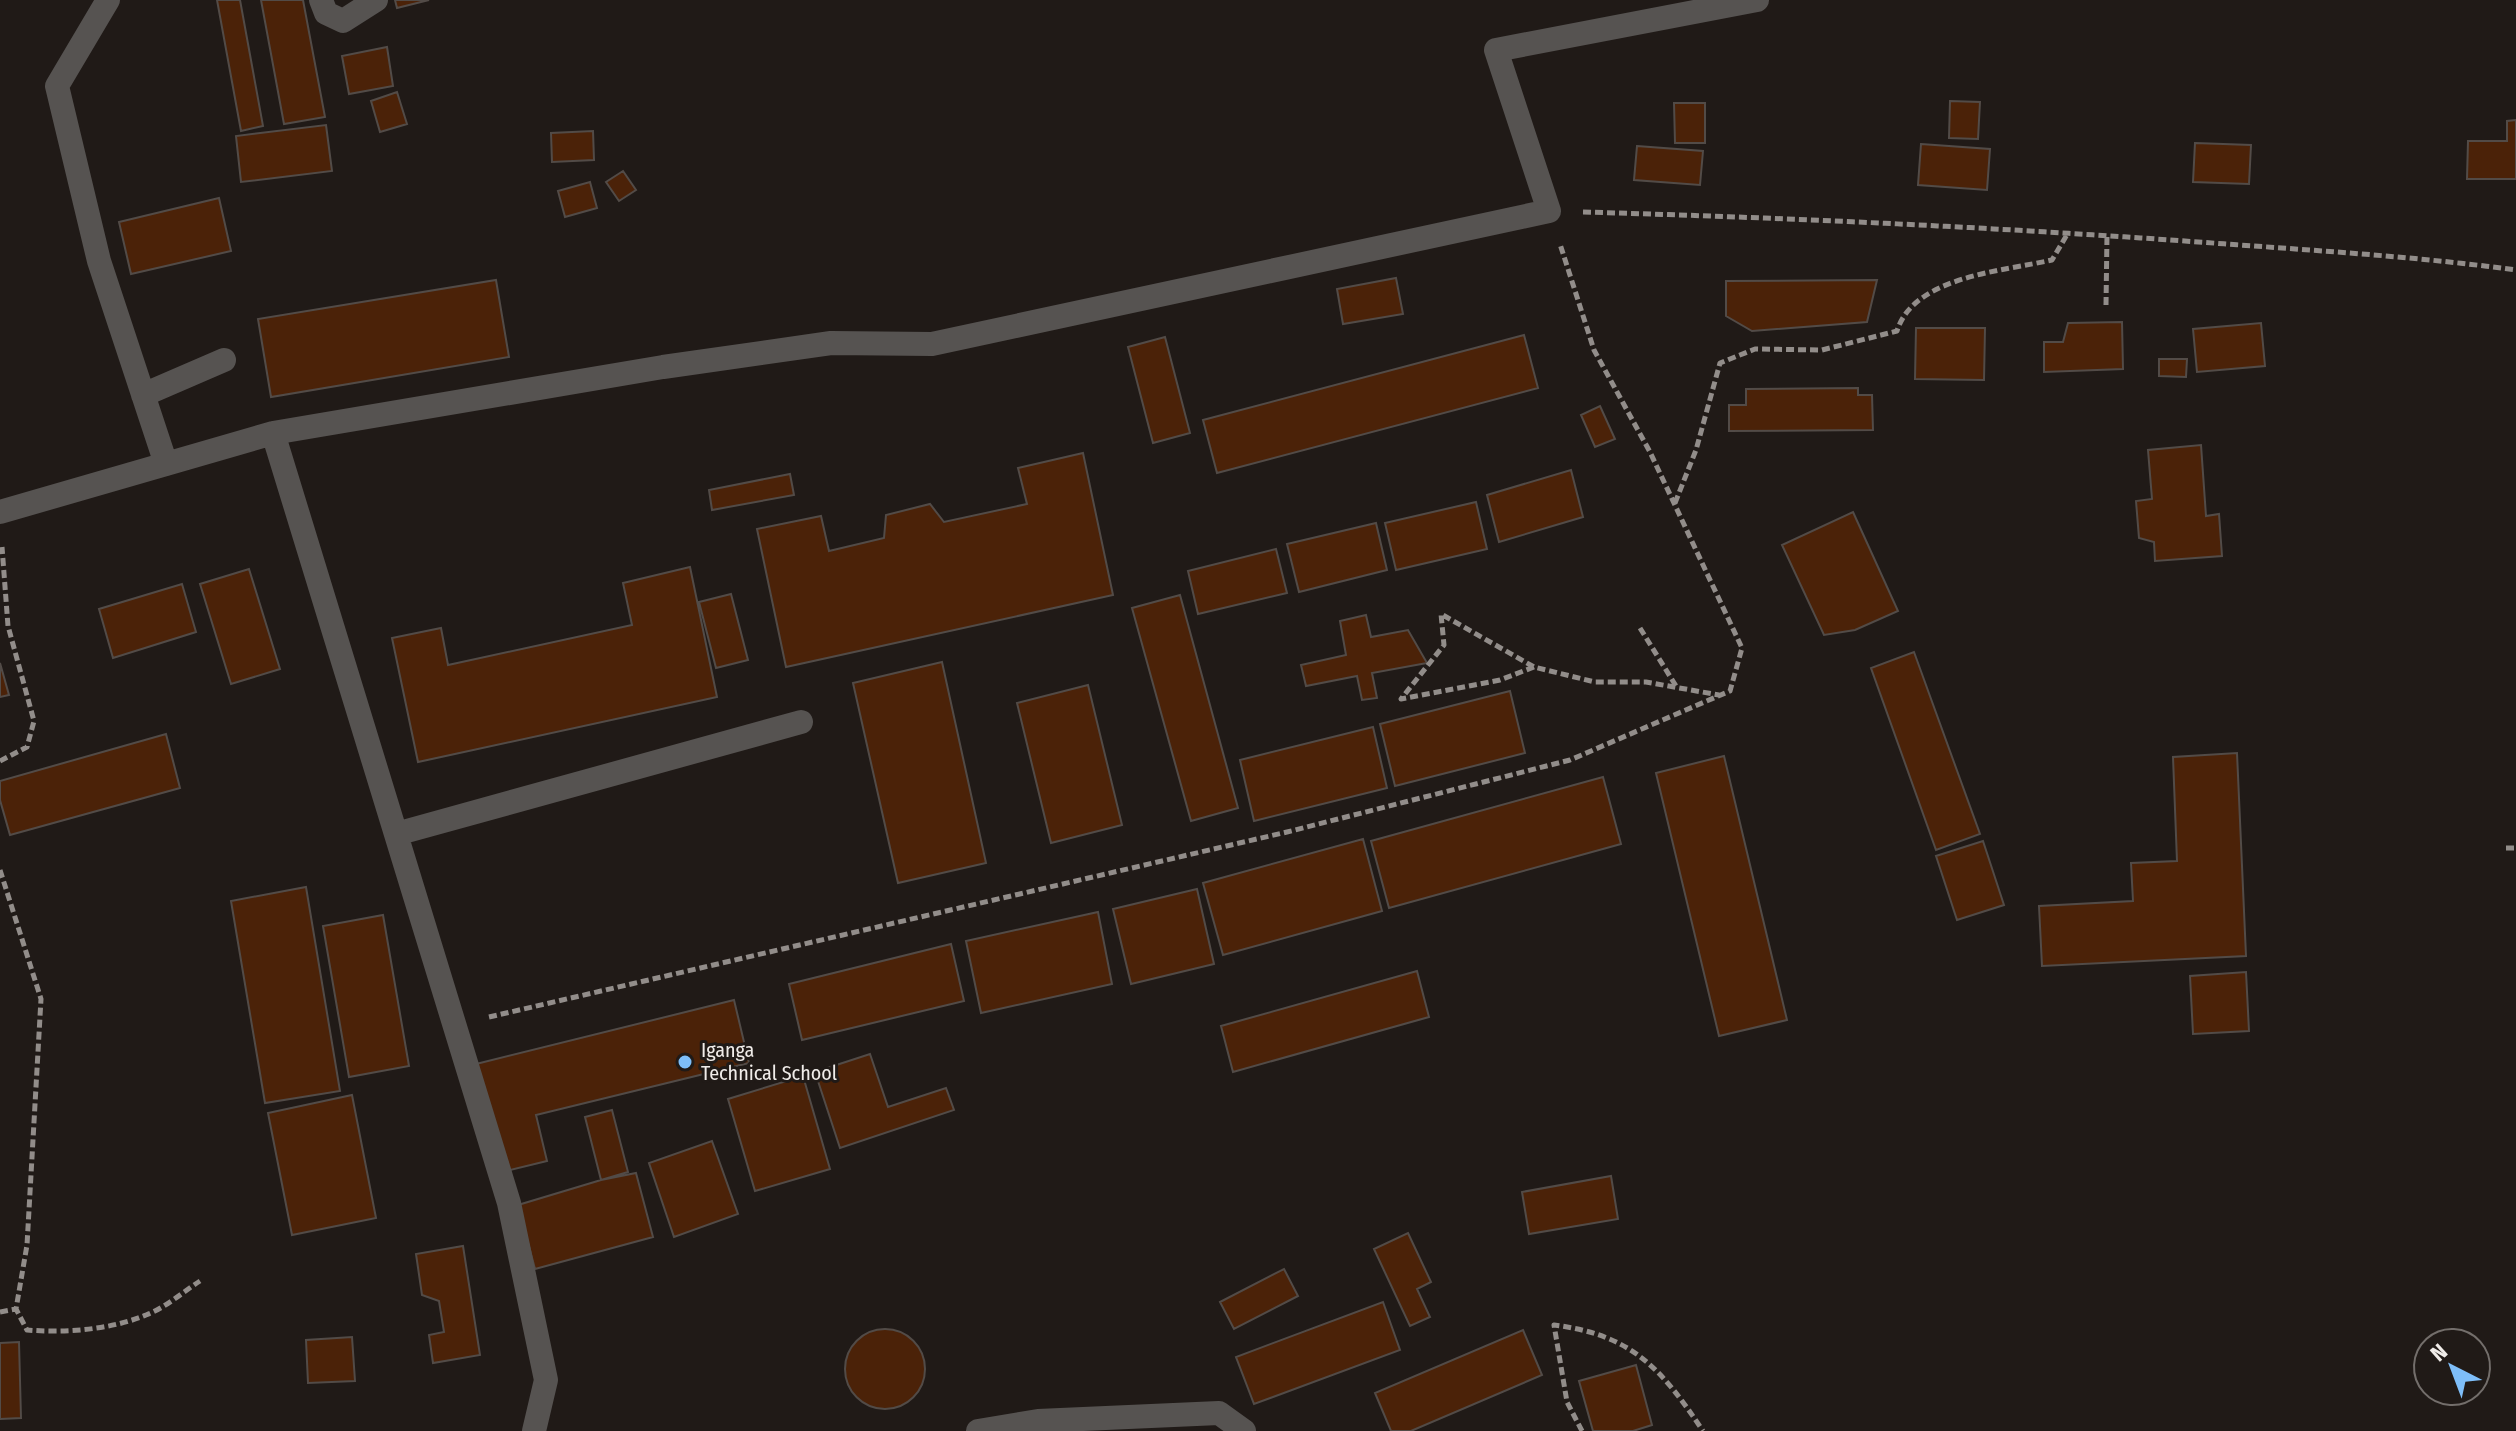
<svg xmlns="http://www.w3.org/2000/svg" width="2516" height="1431" font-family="'Fira Sans Condensed',sans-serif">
	<rect width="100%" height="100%" fill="#201a17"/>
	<path fill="#4b2208" stroke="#524b47" stroke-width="2" d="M217 0H240L263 126 241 131Z
		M261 0H303L325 117 284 124Z
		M395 0H429L397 8Z
		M387 47 393 86 349 94 342 56Z
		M397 92 407 124 380 132 371 101Z
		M1950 101 1980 102 1978 139 1949 138Z
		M1674 103H1705V143H1675Z
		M2516 120V179H2467L2468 141H2507V121Z
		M326 125 332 171 241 182 236 136Z
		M593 131 594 160 552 162 551 133Z
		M2195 143 2251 145 2249 184 2193 182Z
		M1921 144 1990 149 1987 190 1918 185Z
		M1637 146 1703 151 1700 185 1634 180Z
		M623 171 636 190 619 201 606 182Z
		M590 182 597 208 565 217 558 191Z
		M219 198 231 251 131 274 119 222Z
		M1396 278 1403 314 1343 324 1337 289Z
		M496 280 509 357 271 397 258 319Z
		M1877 280 1867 322 1752 331 1726 316V281Z
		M2122 322 2123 369 2044 372V342H2063L2068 323Z
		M2261 323 2265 366 2197 372 2193 329Z
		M1916 328H1985L1984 380 1915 379Z
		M1524 335 1538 388 1217 473 1203 420Z
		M1165 337 1190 433 1153 443 1128 347Z
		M2159 359H2187L2186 377 2159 376Z
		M1858 388V395H1872L1873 430 1729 431V405H1746V389Z
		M1600 406 1615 439 1595 447 1581 415Z
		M2201 445 2206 516 2219 514 2222 556 2155 561 2154 542 2139 538 2136 501 2152 499 2148 450Z
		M1083 453 1113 595 786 667 757 529 821 516 829 551 884 538 886 515 930 504 944 522 1027 504 1018 468Z
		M1571 470 1583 517 1499 542 1487 495Z
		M790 474 794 495 712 510 709 490Z
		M1476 502 1487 549 1396 570 1385 523Z
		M1853 512 1898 611 1855 630 1824 635 1782 545Z
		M1376 523 1387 570 1299 592 1287 544Z
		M1276 549 1287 593 1198 614 1188 571Z
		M690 567 717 697 418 762 392 638 441 628 448 665 632 625 623 583Z
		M249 569 280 669 231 684 200 584Z
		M182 584 196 632 113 658 99 609Z
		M731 594 748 660 716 668 699 602Z
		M1180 595 1238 808 1191 821 1132 608Z
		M1366 615 1371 637 1408 630 1427 663 1372 673 1377 698 1362 700 1357 676 1306 686 1301 665 1346 655 1340 621Z
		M1914 652 1980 834 1936 850 1871 668Z
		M942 662 986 863 898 883 853 683Z
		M0 663 9 695 0 697Z
		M1088 685 1122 825 1051 843 1017 703Z
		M1510 691 1525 753 1395 786 1380 724Z
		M1373 727 1387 788 1254 821 1240 760Z
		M166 734 180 788 10 835 0 800V781Z
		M2237 753 2246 956 2042 966 2039 906 2133 901 2131 863 2177 861 2173 757Z
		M1724 756 1787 1020 1719 1036 1656 773Z
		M1603 777 1621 844 1389 908 1371 841Z
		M1363 839 1382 911 1223 955 1203 883Z
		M1983 841 2004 905 1957 920 1936 856Z
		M306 887 340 1091 265 1103 231 901Z
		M1197 889 1214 964 1131 984 1113 909Z
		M1098 912 1112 984 981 1013 966 941Z
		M383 915 409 1066 349 1077 323 926Z
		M951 944 964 1001 802 1040 789 984Z
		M1417 971 1429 1017 1233 1072 1221 1026Z
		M2246 972 2249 1031 2193 1034 2190 976Z
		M734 1000 749 1063 536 1115 547 1161 502 1172 476 1064Z
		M870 1054 888 1107 946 1088 954 1110 840 1148 815 1072Z
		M803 1076 830 1169 755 1191 728 1099Z
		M352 1095 376 1218 292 1235 268 1113Z
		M612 1110 628 1172 601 1180 585 1117Z
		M712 1141 738 1214 674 1237 649 1163Z
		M636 1173 653 1237 535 1269 518 1205 601 1180Z
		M1611 1176 1618 1219 1529 1234 1522 1192Z
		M1408 1233 1431 1282 1417 1289 1430 1317 1410 1326 1374 1249Z
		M463 1246 480 1355 433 1363 429 1335 444 1332 439 1301 422 1295 416 1254Z
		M1284 1269 1298 1296 1234 1329 1220 1302Z
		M1383 1302 1400 1350 1254 1404 1236 1357Z
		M845 1369a40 40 0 1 1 80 0a40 40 0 1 1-80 0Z
		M1523 1330 1542 1375 1411 1431H1391L1375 1393Z
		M352 1337 355 1381 308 1383 306 1340Z
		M19 1342 21 1418 0 1419V1343Z
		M1636 1365 1652 1425 1633 1431H1593L1579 1381Z"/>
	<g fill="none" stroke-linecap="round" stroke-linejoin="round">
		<path stroke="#928d8a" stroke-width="5" stroke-dasharray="8 4" stroke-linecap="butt" d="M1583 212C1798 218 2012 228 2226 244 2323 251 2420 257 2516 270
			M2106 305 2107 235
			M1675 503 1696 450 1720 363 1755 349 1822 350 1897 331C1914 276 2004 271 2052 260L2068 233
			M1640 628 1676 686
			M1534 667 1500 680 1401 699 1444 645 1441 614 1534 667 1595 682H1646L1719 695
			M0 761 27 747 34 721 8 626 2 547
			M2506 848H2516
			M0 870 41 999 27 1245 16 1309 27 1330C65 1333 110 1330 146 1315 165 1308 183 1292 200 1281
			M489 1017 1287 832 1570 760 1730 691 1742 648 1650 452 1594 350 1560 244
			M0 1312 16 1309
			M1582 1431 1567 1402 1554 1325C1632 1335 1661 1368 1703 1431"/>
		<path stroke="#565351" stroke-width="24" d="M108 0 57 86 99 261 166 464
			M321 0 326 13 343 21 376 0
			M143 395 224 360
			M273 433 509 1203 546 1380 534 1431
			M0 512 273 433 663 367 831 343 932 344 1549 211 1496 50 1757 0
			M396 834 801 722
			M978 1431 1038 1421 1219 1413 1244 1431"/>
	</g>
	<circle fill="#7ebef9" stroke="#201a17" stroke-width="3" cx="685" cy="1062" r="8"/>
	<g text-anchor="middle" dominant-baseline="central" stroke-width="6" stroke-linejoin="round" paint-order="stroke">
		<g font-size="20" fill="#f0ece9" stroke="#201a17" text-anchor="start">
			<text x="701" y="1050">Iganga<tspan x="701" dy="23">Technical School</tspan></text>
		</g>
	</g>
	<g transform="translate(2452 1367) rotate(318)"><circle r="38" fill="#201a17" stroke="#736e6b" stroke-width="2"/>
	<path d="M0-6L14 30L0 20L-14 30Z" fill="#7ebef9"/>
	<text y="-12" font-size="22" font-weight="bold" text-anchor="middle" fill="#f0ece9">N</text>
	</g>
</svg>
